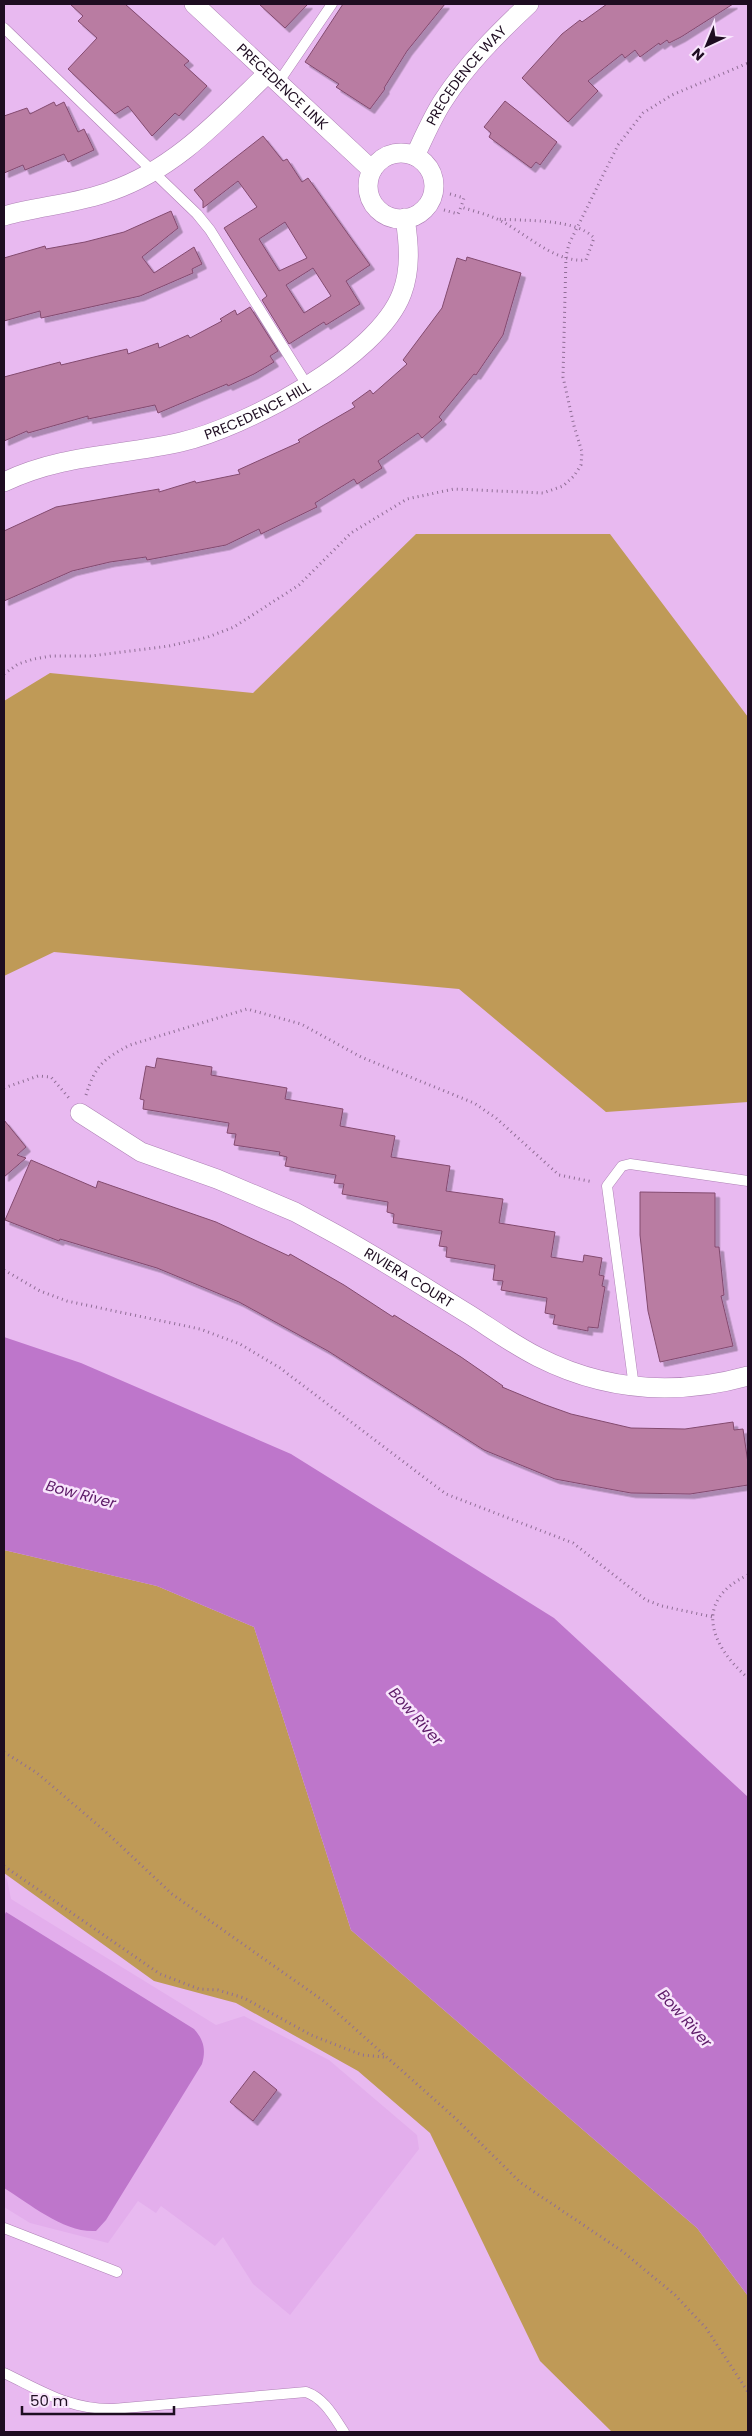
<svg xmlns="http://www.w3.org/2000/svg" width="752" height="2436" font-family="Poppins,sans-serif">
	<defs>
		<filter id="shadow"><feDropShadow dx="4.5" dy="4.5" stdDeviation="0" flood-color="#0004"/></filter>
	</defs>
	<rect width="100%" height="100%" fill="#e8b9f0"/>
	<path fill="#e3aeec" d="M4 1877 7 1879 11 1899 216 2025 244 2016 329 2060 417 2135 419 2149 290 2315 253 2284 223 2237 215 2246 161 2206 156 2213 138 2201 108 2243 30 2223 4 2207Z"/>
	<path fill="#bf9a57" d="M416 534H610L748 717V1102L606 1112 459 989 54 952 4 976V701L50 673 253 693Z
		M4 1550 157 1586 254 1627 351 1930 697 2228 748 2296V2432H612L540 2361 430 2133 358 2071 236 2003 154 1981 4 1873Z"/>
	<path fill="#be76cb" d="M4 1337 81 1363 291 1454 554 1618 748 1797V2296L697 2228 351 1930 254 1627 157 1586 4 1550Z
		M6 1912 194 2029C204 2040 206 2050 202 2064L106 2220 96 2231C64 2233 30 2204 4 2188V1916Z"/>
	<path fill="#b97ca2" stroke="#834a6f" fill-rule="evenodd" filter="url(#shadow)" d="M70 4H125L189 61 184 65 207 86 179 116 175 113 152 136 128 106 115 114 68 69 97 38 78 21 83 16Z
		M259 4H308L285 28Z
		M343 4H445L407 51 384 88 385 89 370 109 336 87 339 84 305 62Z
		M607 4H733L681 37 669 43 667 40 660 45 659 43 640 57 635 50 625 58 622 54 588 81 598 91 568 122 522 78 562 34 580 20 582 22Z
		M505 101 557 142 540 165 536 162 531 168 489 137 491 133 484 127Z
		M54 102 56 106 64 102 78 132 84 129 94 150 68 162 64 154 25 170 23 165 4 173V116L27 108 30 114Z
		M263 136 283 161 287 159 302 182 308 178 370 265 346 281 360 304 326 325 324 322 289 344 262 300 267 296 224 228 257 207 238 181 203 208V201L194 190ZM285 222 307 258 279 271 259 239ZM313 268 331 296 304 313 286 285Z
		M171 211 178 228 142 257 154 273 194 247 202 264 192 269 193 273 140 296 41 318 40 311 4 321V258L45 246 46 249 85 242 124 232Z
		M467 257 521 273 503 335 476 375 474 374 439 417 442 420 422 438 418 433 378 461 382 468 357 484 354 479 315 503 317 507 261 534 259 529 226 545 147 560 146 557 110 562 72 571 4 601V531L56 507 159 489V492L195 481 196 483 240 474 238 470 300 442 298 440 355 407 352 403 370 390 373 394 407 364 403 360 442 308 457 258 466 261Z
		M250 307 278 351 270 356 274 362 254 374 228 386 227 384 158 413 155 405 88 419V416L28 433 27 431 4 441V377L60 362 61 365 127 349 128 354 158 343 159 348 188 335 190 338 222 321 220 319 235 310 237 315Z
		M157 1058 212 1067 211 1075 287 1088 285 1099 343 1109 340 1126 395 1136 391 1157 450 1166 446 1191 503 1199 499 1223 555 1232 551 1257 583 1262 584 1255 602 1258 599 1275 604 1276 602 1286 605 1287 598 1328 588 1327V1331L553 1324 555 1315 545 1313 547 1298 501 1290 503 1281 493 1280 495 1265 446 1257 447 1247 439 1246 442 1231 393 1223 394 1214 387 1212 388 1202 342 1194 344 1184 334 1183 336 1175 285 1166 287 1157 279 1155 280 1152 234 1145 236 1134 227 1133 229 1123 143 1109 144 1100 140 1099 146 1066 155 1068Z
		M4 1120 26 1147 17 1155 26 1158 4 1177Z
		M31 1160 96 1188 98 1181 216 1222 289 1256 290 1254 344 1285 393 1317 394 1315 461 1357 503 1386 502 1387 543 1404 571 1414 631 1428 685 1429 733 1422 734 1430 743 1429 748 1463V1485L690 1494 631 1493 555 1479 484 1450 328 1351 239 1302 157 1268 60 1239 59 1241 5 1220Z
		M640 1192 715 1193V1247H719L724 1295 721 1296 733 1346 660 1362 648 1311 640 1235Z
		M254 2071 277 2090 253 2121 230 2102Z"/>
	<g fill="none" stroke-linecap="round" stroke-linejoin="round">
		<defs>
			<path id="service" d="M4 28 197 214 210 230 307 385
				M278 83 332 4
				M634 1387 607 1186 622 1166 630 1164 748 1181
				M4 2228 117 2272
				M4 2373C42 2391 70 2410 113 2409L306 2392C324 2398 334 2417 344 2432"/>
			<g id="minor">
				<path id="s1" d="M194 4 372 170"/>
				<circle cx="401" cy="186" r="33"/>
				<path id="s2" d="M415 156C424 137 432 118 443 101 466 65 498 33 529 4"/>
				<path d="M4 216C39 206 77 204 111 191 175 169 220 119 268 73"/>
				<path id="s3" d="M4 482C62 454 120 456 181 442 245 427 378 358 402 293 411 269 409 244 405 218"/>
				<path id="s4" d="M80 1113 141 1152 217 1179 295 1212 330 1231C378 1257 424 1287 470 1315 492 1329 514 1345 538 1357 605 1391 676 1396 748 1376"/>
			</g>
		</defs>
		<use href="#service" stroke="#ae81b5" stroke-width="11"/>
		<use href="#minor" stroke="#ae81b5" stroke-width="20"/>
		<path stroke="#906e96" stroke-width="3" stroke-dasharray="1 4" stroke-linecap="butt" d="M450 194 464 198 461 207
			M444 210 458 214 461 207C473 211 487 214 499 220 526 233 554 263 586 260L594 238C576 218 523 221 498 219
			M4 674 18 664 34 659 51 656H91L169 646 208 637 234 627 299 585 351 533 407 499 454 489 543 493 563 486 574 476 581 465 582 452 574 426 563 377 566 256 569 244 618 145 643 113 672 95 748 63
			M4 1088 38 1076 51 1077 69 1098
			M86 1095C95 1066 103 1059 130 1045L247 1009 301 1024 361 1057 474 1103 496 1118 559 1175 593 1182
			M4 1270 40 1291 67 1301 200 1329 240 1344 280 1368 446 1494 573 1543 646 1600 662 1606 713 1617
			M748 1575C692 1601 711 1646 748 1678
			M4 1752 37 1773 106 1832 172 1894 325 2002 455 2118 521 2183 622 2251 675 2295 706 2328 748 2392
			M4 1866 160 1974 199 1989 218 1990 244 1998 311 2035 362 2055 384 2057"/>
		<use href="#service" stroke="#fff" stroke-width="10"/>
		<use href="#minor" stroke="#fff" stroke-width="19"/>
	</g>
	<g text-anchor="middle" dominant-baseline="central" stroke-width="5" stroke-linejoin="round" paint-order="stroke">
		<g font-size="14" fill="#1e0d21" stroke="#f8e5fc">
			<text stroke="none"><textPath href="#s2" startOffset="96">PRECEDENCE WAY</textPath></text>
			<text stroke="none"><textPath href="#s1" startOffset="121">PRECEDENCE LINK</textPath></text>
			<text stroke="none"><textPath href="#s3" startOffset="265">PRECEDENCE HILL</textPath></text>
			<text stroke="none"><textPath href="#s4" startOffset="369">RIVIERA COURT</textPath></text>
		</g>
		<g font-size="15" font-style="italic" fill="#5b1866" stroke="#f8e5fc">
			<text transform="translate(81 1494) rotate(15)">Bow River</text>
			<text transform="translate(416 1716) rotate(48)">Bow River</text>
			<text transform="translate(685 2018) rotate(48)">Bow River</text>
		</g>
	</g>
	<rect width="752" height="2436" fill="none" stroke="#1e0d21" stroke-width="10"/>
	<g transform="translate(707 45) rotate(224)" stroke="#f8e5fc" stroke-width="4" paint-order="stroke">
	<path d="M0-4L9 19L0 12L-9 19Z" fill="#1e0d21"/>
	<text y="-8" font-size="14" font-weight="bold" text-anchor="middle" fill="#1e0d21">N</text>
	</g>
	<path d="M22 2406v8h152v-8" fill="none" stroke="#1e0d21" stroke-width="2.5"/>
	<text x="30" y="2406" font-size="15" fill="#1e0d21" stroke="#f8e5fc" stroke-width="4" paint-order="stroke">50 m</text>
</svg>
